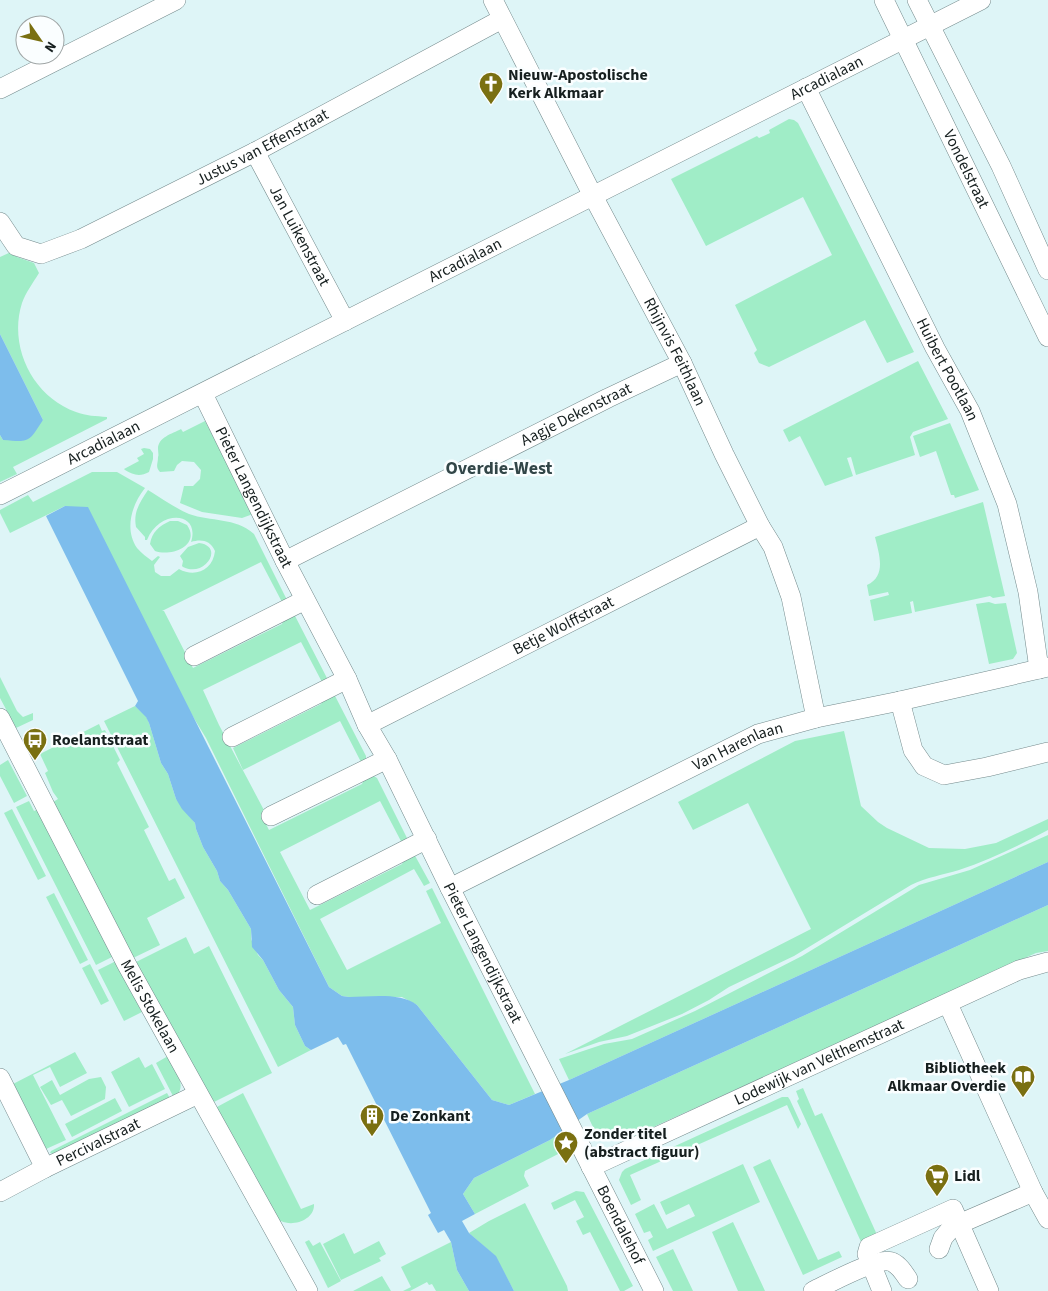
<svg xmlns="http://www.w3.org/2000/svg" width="1048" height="1291" font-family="'Source Sans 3',sans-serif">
	<rect width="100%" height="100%" fill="#def5f7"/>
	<path fill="#a0edc7" d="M789 119 794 120 798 123 914 352 887 363 865 320 769 367 759 363 754 353 757 350 735 305 832 255 803 197 706 246 671 179 757 136 759 138 770 133 769 130Z
		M11 252 17 257 34 263 39 273C33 283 26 292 22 303 8 347 33 397 76 412 86 416 96 416 107 417V419L13 467 17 474 0 482V435L3 440 43 420 0 334V257Z
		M918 361 948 419 913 432 910 437 915 455 856 475 851 457 847 458 853 476 825 486 800 436 789 442 783 430Z
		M205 421 253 514 242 518 202 512 180 503 184 486H193L200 479 201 470 194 462 182 461 177 465 174 471 160 472C155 467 158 464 158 457 159 455 158 452 158 449 158 437 172 434 181 429L183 432Z
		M950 423 979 490 955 498 954 495H951L936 451 920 457 913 436Z
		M144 448 150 449 153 453V459L149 472C140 477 133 475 125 470L124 469 139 461 137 458 144 454 141 449Z
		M92 472H117L145 488C132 504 124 529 137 548 141 553 147 557 152 561L158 556 160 557 154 565 155 572 161 576H170L179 569C195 578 213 570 215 551 210 540 201 539 191 542 201 511 159 509 147 540H145V537L136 527C133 512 140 502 148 490 161 498 175 508 189 514 211 522 235 517 254 534L288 602 283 604 261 562 162 611H164L193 668 282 624 286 616 293 612 329 682 323 684 301 642 203 690 219 725 266 814 262 816 269 830 362 784 365 777 372 775 377 778 409 842 403 845 380 801 280 852 310 910 402 864 408 854 413 852 430 883 424 886 414 869 320 919 347 970 441 923 426 891 432 888 535 1094 509 1105 492 1100 417 1005 402 997H349L342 996 329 987 206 738 65 506 10 533 0 513V510L28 495 33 502Z
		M983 502 1005 596 993 598 990 596 915 612 913 601 910 602 912 613 874 621 870 600 889 595 888 592 869 596 867 585C887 576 879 554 875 537Z
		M170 521H178L187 525C201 545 172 557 155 551L150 544C152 532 159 526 170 521Z
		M199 543C225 546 205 578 183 567L182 566 183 561 180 556 188 547Z
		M989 602 995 604 1006 603 1017 653 1013 659 989 664 976 604Z
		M0 677 17 711 23 717 33 713V720L16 728 0 698Z
		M333 692 366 756V761L362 764 340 721 243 770 233 748 321 704 326 695Z
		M135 706 146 716 149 723 161 763 168 774 176 799 195 823 196 829 203 847 217 871 220 881 228 890 251 929V939L258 955 263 960 279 990 293 1007 295 1025 305 1046 311 1050 278 1067 104 721Z
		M99 724 102 731 105 730 120 760 117 763 149 827 144 830 169 881 175 878 185 898 147 918 160 945 131 959 53 802 58 799 53 792 45 773 48 771 40 754Z
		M844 731 861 806 878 822 887 828 929 848 965 849 996 843 1048 819V830C1020 845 990 860 959 870 943 875 927 877 911 885L794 956 729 987 709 1000 682 1014 627 1036 599 1042 565 1054 811 929 748 803 693 830 678 802 795 741Z
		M8 760 27 796 14 803 0 776V765Z
		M29 801 34 811 39 809 114 956 96 965 16 807Z
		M12 809 46 876 38 880 4 813Z
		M1048 835V862L569 1080 559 1059 604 1044 632 1039 695 1011 802 956 919 885 970 870Z
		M54 893 88 960 80 964 46 897Z
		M1048 905V951L1036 953 629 1138 625 1130C600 1141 598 1139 587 1114Z
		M186 937 194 954 209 946 272 1073 212 1103 134 963Z
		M116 961 142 1012 124 1021 98 970Z
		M90 964 109 1001 101 1005 82 968Z
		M75 1052 87 1073 60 1087 50 1067 33 1075 66 1140 46 1149 13 1084Z
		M168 1056C175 1070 189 1086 174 1098L156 1063Z
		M139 1057 145 1068 152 1064 165 1089 129 1107 111 1072Z
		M101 1077 106 1087 105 1099 71 1116 62 1100 51 1105 40 1087 52 1080 60 1095 89 1079Z
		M803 1088 815 1116 822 1113 878 1237 862 1244 797 1101 799 1099 796 1091Z
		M167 1093 171 1100 57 1155 50 1153 51 1151Z
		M243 1093 301 1209 314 1204C315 1220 293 1227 281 1221L279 1222 215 1108Z
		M782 1097H788L790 1100 801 1124 798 1129 787 1105 630 1175 641 1200 631 1205 619 1180 622 1172 625 1169Z
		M115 1098 122 1111 72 1137 65 1124Z
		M556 1135 564 1151 525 1171 524 1176 529 1186 475 1214 463 1194 474 1178 550 1140Z
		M770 1159 818 1260 839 1251 842 1257 803 1275 753 1167Z
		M743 1164 760 1202 653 1251 648 1240 653 1237 650 1231 644 1233 635 1214 654 1204 667 1229 695 1216 689 1204 666 1215 660 1202Z
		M576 1191 584 1192 633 1286 624 1291H620L590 1232 583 1235 576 1221 584 1217 575 1200 554 1210 551 1203Z
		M525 1203 567 1286 568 1291H514L495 1256 469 1233 489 1221Z
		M733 1222 765 1291H738L712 1232Z
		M344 1233 354 1254 379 1241 386 1254 379 1258 381 1261 341 1280 323 1244Z
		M309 1240 313 1246 320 1242 341 1281 328 1288 305 1242Z
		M451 1242 457 1270 469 1291H436L432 1284 429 1285 427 1282 410 1291H403L411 1287 401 1267Z
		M673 1249 693 1291H673L656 1257Z
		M382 1276 391 1291H353Z"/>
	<path fill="#7dbdec" d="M0 334 43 420C28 443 30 442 3 440L0 435Z
		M65 506 88 507 329 987 342 996 349 997C369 997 401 992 417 1005L492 1100 509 1105 569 1080 1048 862V905L587 1114 550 1140 474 1178 463 1194 475 1214 462 1221 469 1233 496 1256 514 1291H469L457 1270 451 1242 444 1230 438 1233 428 1215 431 1213 346 1044 343 1045 338 1037 311 1050 305 1046 295 1025 293 1007 279 990 263 960 252 947 251 929 228 890 220 881 217 871 203 847 196 829 195 823 182 809 176 799 168 774 161 763 149 723 146 717 135 706 138 701 46 516Z"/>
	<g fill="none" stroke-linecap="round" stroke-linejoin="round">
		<defs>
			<g id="minor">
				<path id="s1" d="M493 0 593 196 682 363 724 454 760 526 773 547 791 597 816 718"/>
				<path id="s2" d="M884 0 1048 337"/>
				<path d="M917 0 1001 166 1048 270"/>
				<path id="s3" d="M806 88 935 348 970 411 1007 504 1028 592 1039 669"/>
				<path d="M0 89 176 0"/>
				<path id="s4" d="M255 152 345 321"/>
				<path id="s5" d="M0 222 16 246 41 254 81 239 255 152 502 19"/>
				<path id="s6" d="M203 394 285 561 347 679 367 725 387 759 450 888 654 1291"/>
				<path id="s7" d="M0 495 981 0"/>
				<path id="s8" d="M285 561 608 398 682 363"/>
				<path d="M194 656 305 600"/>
				<path d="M900 701 913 750 924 766 944 775 987 767 1048 752"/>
				<path id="s9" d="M0 718 127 965 308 1291"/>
				<path id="s10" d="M367 725 760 526"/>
				<path d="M232 737 347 679"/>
				<path d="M271 816 387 759"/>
				<path id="s11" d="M450 888 758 734 816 718 900 701 1048 667"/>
				<path d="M317 895 427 839"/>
				<path d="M948 1004 1033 1192 1048 1219"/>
				<path d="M0 1078 45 1168"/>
				<path id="s12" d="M591 1167 1019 970 1048 962"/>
				<path id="s13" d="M0 1192 45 1168 198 1094"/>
				<path d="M939 1249 943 1238 952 1227 1033 1192"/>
				<path d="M813 1291C828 1284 879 1256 892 1262 899 1265 904 1273 908 1279"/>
				<path d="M882 1291 867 1254 869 1247 953 1209 989 1291"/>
			</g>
		</defs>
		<use href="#minor" stroke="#748a8c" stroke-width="20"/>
		<use href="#minor" stroke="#fff" stroke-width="19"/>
	</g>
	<defs>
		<symbol id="church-pin" viewBox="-11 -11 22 30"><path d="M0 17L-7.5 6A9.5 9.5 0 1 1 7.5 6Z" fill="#7a7011" stroke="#fafeff"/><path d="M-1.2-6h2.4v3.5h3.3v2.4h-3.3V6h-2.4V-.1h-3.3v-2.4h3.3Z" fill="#fff"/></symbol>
		<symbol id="bus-pin" viewBox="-11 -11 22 30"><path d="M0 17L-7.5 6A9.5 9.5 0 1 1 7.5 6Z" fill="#7a7011" stroke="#fafeff"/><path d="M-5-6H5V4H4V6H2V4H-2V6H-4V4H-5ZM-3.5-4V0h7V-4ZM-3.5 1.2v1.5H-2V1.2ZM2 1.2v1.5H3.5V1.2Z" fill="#fff"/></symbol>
		<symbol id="library-pin" viewBox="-11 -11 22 30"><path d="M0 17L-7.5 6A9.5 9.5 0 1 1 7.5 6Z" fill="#7a7011" stroke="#fafeff"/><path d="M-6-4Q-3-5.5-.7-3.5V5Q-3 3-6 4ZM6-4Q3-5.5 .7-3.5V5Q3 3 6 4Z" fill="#fff"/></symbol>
		<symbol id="building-pin" viewBox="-11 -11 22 30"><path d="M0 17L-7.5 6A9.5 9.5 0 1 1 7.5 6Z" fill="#7a7011" stroke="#fafeff"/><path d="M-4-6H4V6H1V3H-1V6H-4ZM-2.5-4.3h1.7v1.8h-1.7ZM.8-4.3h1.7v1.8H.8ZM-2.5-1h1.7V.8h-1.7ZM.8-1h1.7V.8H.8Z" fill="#fff"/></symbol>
		<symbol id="sight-pin" viewBox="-11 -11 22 30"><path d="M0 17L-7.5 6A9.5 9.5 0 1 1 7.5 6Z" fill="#7a7011" stroke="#fafeff"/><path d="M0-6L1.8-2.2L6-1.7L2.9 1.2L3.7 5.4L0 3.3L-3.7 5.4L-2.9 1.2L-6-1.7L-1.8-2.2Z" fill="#fff"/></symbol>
		<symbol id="supermarket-pin" viewBox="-11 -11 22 30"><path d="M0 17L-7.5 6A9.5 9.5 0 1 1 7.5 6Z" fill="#7a7011" stroke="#fafeff"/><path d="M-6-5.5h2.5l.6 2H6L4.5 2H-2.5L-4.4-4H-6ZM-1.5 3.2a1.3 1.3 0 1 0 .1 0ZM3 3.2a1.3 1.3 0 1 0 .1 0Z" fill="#fff"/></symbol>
	</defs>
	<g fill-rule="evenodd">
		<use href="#church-pin" x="477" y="70" width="28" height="38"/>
		<use href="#bus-pin" x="21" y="726" width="28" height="38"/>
		<use href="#library-pin" x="1009" y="1063" width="28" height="38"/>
		<use href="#building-pin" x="358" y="1102" width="28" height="38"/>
		<use href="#sight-pin" x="552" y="1129" width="28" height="38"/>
		<use href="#supermarket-pin" x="923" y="1162" width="28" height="38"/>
	</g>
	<g text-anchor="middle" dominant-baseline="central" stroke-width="5" stroke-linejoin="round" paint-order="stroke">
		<g font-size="16" font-weight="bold" fill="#161f1f" stroke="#fafeff" text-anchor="start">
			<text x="508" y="75">Nieuw-Apostolische<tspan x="508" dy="18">Kerk Alkmaar</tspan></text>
			<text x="52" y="740">Roelantstraat</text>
			<text x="1006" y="1068" text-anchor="end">Bibliotheek<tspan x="1006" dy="18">Alkmaar Overdie</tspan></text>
			<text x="390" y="1116">De Zonkant</text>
			<text x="584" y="1134">Zonder titel<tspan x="584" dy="18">(abstract figuur)</tspan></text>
			<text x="954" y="1176">Lidl</text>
		</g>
		<g font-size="16" fill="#161f1f" stroke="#fafeff">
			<text stroke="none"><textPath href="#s7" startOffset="926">Arcadialaan</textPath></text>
			<text stroke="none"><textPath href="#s5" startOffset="301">Justus van Effenstraat</textPath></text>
			<text stroke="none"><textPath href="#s2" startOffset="188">Vondelstraat</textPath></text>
			<text stroke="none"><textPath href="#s4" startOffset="95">Jan Luikenstraat</textPath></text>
			<text stroke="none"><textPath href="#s7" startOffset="521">Arcadialaan</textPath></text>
			<text stroke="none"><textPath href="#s1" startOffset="396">Rhijnvis Feithlaan</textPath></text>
			<text stroke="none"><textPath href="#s3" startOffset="315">Huibert Pootlaan</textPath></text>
			<text stroke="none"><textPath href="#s8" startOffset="326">Aagje Dekenstraat</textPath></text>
			<text stroke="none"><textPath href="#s7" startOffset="116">Arcadialaan</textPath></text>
			<text stroke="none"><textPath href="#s6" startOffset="115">Pieter Langendijkstraat</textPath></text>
			<text stroke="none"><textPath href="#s10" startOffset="220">Betje Wolffstraat</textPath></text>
			<text stroke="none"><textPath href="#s11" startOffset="321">Van Harenlaan</textPath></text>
			<text stroke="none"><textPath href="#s6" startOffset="625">Pieter Langendijkstraat</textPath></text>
			<text stroke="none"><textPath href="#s9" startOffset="325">Melis Stokelaan</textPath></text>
			<text stroke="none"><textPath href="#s12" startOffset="251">Lodewijk van Velthemstraat</textPath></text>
			<text stroke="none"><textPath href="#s13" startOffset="110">Percivalstraat</textPath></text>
			<text stroke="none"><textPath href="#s6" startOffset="930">Boendalehof</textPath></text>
		</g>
		<g font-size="18" font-weight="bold" fill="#324648" stroke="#fafeff">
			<text x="499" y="468">Overdie-West</text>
		</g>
	</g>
	<g transform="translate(40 40) rotate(124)"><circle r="24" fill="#fafeff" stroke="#9fa5a5"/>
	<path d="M0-4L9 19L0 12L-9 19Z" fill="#7a7011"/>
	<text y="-8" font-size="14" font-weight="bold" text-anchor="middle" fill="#161f1f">N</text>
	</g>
</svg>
